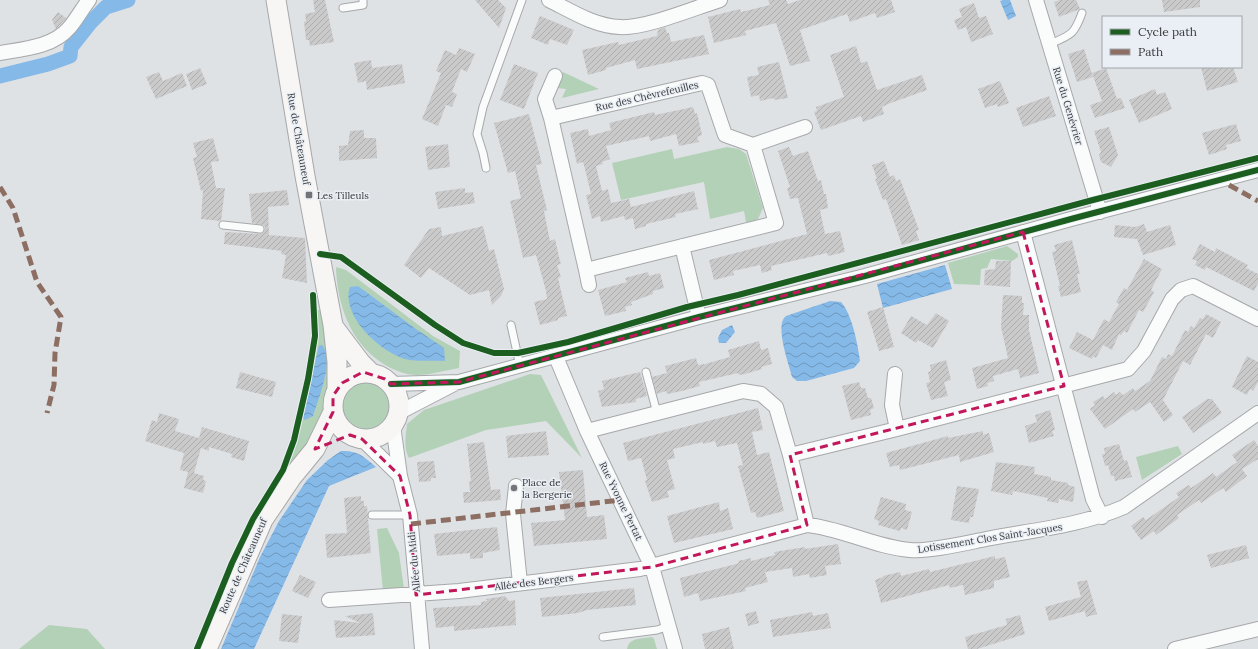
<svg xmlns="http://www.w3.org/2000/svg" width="1258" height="649" font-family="Lora,serif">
	<defs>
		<pattern id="water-waves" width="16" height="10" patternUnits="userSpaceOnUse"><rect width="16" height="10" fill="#85b9e8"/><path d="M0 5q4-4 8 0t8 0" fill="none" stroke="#6e97bd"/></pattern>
		<pattern id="building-hatch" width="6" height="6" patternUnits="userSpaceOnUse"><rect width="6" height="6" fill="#cacacb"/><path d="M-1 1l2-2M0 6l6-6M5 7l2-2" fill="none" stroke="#aeaeaf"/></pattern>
	</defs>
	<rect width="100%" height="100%" fill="#dfe2e5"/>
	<path fill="#b2d1b7" d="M563 72 599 89 562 98 566 89 557 88Z
		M727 147 739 149 746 154 763 208 758 219 753 223 746 222 744 211 710 219 704 182 621 200 612 163 672 149 674 159Z
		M1007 246 1018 254V257L1012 261 991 259 987 268 981 269 980 285 954 284 948 263Z
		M336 267 346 270 433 336 460 351 459 368C446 370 431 375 417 375 404 375 392 369 382 363 350 342 337 304 336 267Z
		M316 310H322L333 376 325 395 323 415 319 428 291 467 288 466C302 423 322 354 316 310Z
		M530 374 541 375 582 458 546 421 486 430 409 458C403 449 406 434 407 424L424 410Z
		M341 406a24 24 0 1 1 48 0a24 24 0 1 1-48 0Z
		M1178 446 1182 454 1142 480 1136 457Z
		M387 528 399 553 404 589 383 591 377 529Z
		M49 625 87 629 105 649H19Z
		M652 637 654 639 657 649H627C629 637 642 639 652 637Z"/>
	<path fill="url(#water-waves)" d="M1003 0H1010L1016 16 1008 20 1000 1Z
		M945 265 952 289 883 308 877 284Z
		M358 286 416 329 444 348 445 361C433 360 418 362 405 359 380 352 340 315 350 287Z
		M830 301 841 302C852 314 858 345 860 361L854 368 806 381H797L792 377C789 364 774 325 786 316Z
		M732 325 735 332 726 343H719L718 338 722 330Z
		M322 345C335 360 318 399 313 416L305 420 303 418 317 354 319 346Z
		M341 451C357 450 365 457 376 467L329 486 254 649H221L260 557 279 521 307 480 328 460Z"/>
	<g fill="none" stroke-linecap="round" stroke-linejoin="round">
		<path stroke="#85b9e8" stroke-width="15" d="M0 76 48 64 70 56 71 47 90 23 106 7 128 0"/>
	</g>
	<path fill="url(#building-hatch)" d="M313 0H325L334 42 310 46 309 40H306L304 22 306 21 305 14 315 12Z
		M475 0H498L506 8 499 28Z
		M768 0H786L788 4 800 0H891L895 12 877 18 875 13 850 22 847 14 800 30 810 61 790 66 776 23 745 31 746 35 714 43 708 17 740 9 741 12 770 5Z
		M1060 0H1076L1080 9 1059 17 1054 2Z
		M1162 0H1200V7L1164 12Z
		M974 3 979 18 986 16 993 34 971 42 966 27 958 30 954 20 962 17 959 9Z
		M58 12 66 18 56 29 52 20Z
		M540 16 574 30 567 45 550 39 548 45 531 38Z
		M665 27 667 33H669L671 42 704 35 709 54 637 69 635 60 606 68V70L588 75 582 50 618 42 619 45 657 36 658 30Z
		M856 46 861 63 867 61 877 90 922 75 927 90 888 104 882 107 884 114 863 122 861 116 821 130 814 112 817 111 816 107 844 97 830 55Z
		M459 48 475 54 467 72 461 69 452 92 457 94 452 107 446 105 438 126 422 119 441 73 436 71 445 50 456 55Z
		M1084 49 1093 77 1077 82 1068 54Z
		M371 60 372 68 402 64 405 83 367 90 366 81 358 83 354 63Z
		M779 62 788 98 774 100V98L760 101 759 95 751 97 747 77 759 75 757 67Z
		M514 64 538 73 524 109 500 100Z
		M1201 67H1233L1238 82 1207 91Z
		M200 68 207 84 192 90 186 74Z
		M1106 68 1117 99 1121 98 1125 108 1095 118 1090 105 1102 101 1092 73Z
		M159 72 163 81 182 73 187 86 156 99 146 77Z
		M1000 81 1009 103 998 107 997 104 985 108 978 89Z
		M1155 89 1157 95 1165 92 1172 109 1139 123 1129 100Z
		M1049 96 1056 116 1023 127 1016 108Z
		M693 107 695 114 697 113 702 135 697 137 699 142 679 146 676 134 650 141 649 136 606 146 610 159 602 162 603 164 596 166 602 191 608 189 611 203 629 199 631 207 694 191 698 209 675 214 676 217 646 224V226L635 229 633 218 625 220 624 216 601 222 600 216 592 219 586 195 591 194 585 169 583 162 577 164 570 133 588 129 589 136 611 130 609 123 654 112 655 115Z
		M529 114 542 164 536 165 547 210 544 211 550 241 555 239 559 257 561 264 557 265 561 277 558 278 567 316 558 318V320L540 325 534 302 547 299 546 291 536 255 523 258 510 201 521 198 515 171 508 173 494 123Z
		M1236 124 1241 141 1226 145 1227 149 1209 155 1202 133Z
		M1109 127 1118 155 1111 167 1101 162 1099 155 1101 152 1094 131Z
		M364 130V138H376L377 158 339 161V146L348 145 350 131Z
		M213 138 219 161 211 162 216 188H225L221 221 201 219 203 190 201 191 193 158 197 157 193 143Z
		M448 144 450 167 428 170 425 147Z
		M789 147 793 156 808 151 818 181 821 180 824 194H826L828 208 820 210 825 234 840 231 845 252 828 256 827 253 771 266 772 270 762 273 760 265 733 271 734 275 714 280 709 260 807 234 798 198 790 199 787 188 790 187 778 151Z
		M884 161 890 177 894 175 896 181 900 179 919 230 916 231 919 240 902 245 886 199 883 200 875 179H877L872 165Z
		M465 188V193L473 192 475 203 438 209 435 192Z
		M287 190 289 205 268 207 269 235 305 238 307 283 282 278 286 255 281 254 282 251 224 244 225 232 259 234 264 232 265 227 263 225 252 223 249 194Z
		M1144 224 1147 232 1170 225 1176 245 1143 255 1137 239 1114 237 1115 225 1135 227Z
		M483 226 489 251 494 249 504 289 501 296 492 305 489 290 470 295 429 268 421 278 404 265 429 229 441 227 442 236Z
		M1072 240 1080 274H1077L1081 292 1061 297 1058 286H1060L1052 252 1056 251 1054 245Z
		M1200 244 1215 252 1216 248 1248 265 1246 268 1258 274V283L1254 291 1206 267 1205 270 1195 265 1197 261 1192 259Z
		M1144 259 1162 269 1151 290 1154 292 1143 312 1139 310 1127 333 1124 331 1121 335 1119 334 1112 350 1103 345 1096 358 1093 356 1092 359 1069 348 1077 332 1093 340 1104 319 1109 322 1119 304 1116 302 1124 288 1127 290Z
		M996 261H1011L1010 287 984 285 985 270 995 269Z
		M648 272 649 276 660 273 664 288 653 291V294L631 302 632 305 625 307 626 311 605 316 598 290 627 282 625 278Z
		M1003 295 1022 296V303H1024L1023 315H1029V330L1039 373 1020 378 1018 369 993 376 994 381 987 383 988 386 977 389 972 368 1008 358 1001 327Z
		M883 307 894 347 879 351 867 312Z
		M936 313 949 321 933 348 918 340 916 343 901 333 911 316 927 325Z
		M1206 314 1221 322 1213 338 1206 334 1190 365 1183 361 1163 400 1173 415 1164 422 1150 402 1135 412 1133 409 1105 429 1090 409 1095 405 1093 402 1103 396 1105 399 1114 392 1116 395 1120 392 1123 395 1133 388 1135 391 1150 381 1162 357 1166 359 1168 354 1172 356 1185 330 1188 332 1191 326 1194 328 1200 318 1203 319Z
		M759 341 761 350 768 348 772 364 761 367 762 369 745 374 739 375 738 373 699 382 700 386 682 391 667 394 666 391 657 394 652 377 667 373 665 366 696 358 698 365 705 364 730 357 728 350Z
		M1247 356 1258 362V382L1253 391 1250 389 1247 395 1232 387Z
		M946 360 951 380 944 382 948 396 931 400 926 383 930 382 928 372 931 371 930 365Z
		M240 372 276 382 272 397 236 388Z
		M640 372 647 396 636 399V402L602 407 598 391 604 389 602 381Z
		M859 382 861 388H865L868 398H871L874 408 870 410 871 415 851 420 842 386Z
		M1207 399H1212L1222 413 1193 433 1182 417Z
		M758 408 763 430 752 432 757 455 769 452 784 511 757 518 755 512 751 513 738 466 743 465 737 443 717 447 715 441 703 444V442L673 449 675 458 667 460 675 489 667 491 669 497 652 502 645 481 647 480 641 458 628 461 623 443Z
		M1050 410 1055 430 1052 431 1054 436 1029 443 1025 426 1037 422 1035 415Z
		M159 413 179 419 175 431 199 438 202 427 249 441 244 461 231 457 232 454 209 447V451L201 448 194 473 204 476 203 480 206 481 203 493 184 488 188 472 180 470 184 453 145 441 152 420 157 422Z
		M546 431 549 455 508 458 506 436Z
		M983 431V435L989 433 994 452 960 462 959 455 900 470 899 465 890 467 886 453 948 436V438Z
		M1254 440 1258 446V459L1242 469 1232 455Z
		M484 442 491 490 500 489 501 500 464 503 463 492H470L469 481H471L467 444Z
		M1119 444 1124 461 1127 460 1132 477 1115 481 1114 476H1111L1108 465 1105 466 1102 454H1105L1104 448Z
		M434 461 436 478H431V481L419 482 417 462Z
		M996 462 1035 467 1034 474 1051 477V480L1068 483V485L1075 487 1073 502 1059 499 1058 503 1047 501 1048 498 1013 491 1012 495 991 491Z
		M1237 462 1247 476 1226 492 1223 488 1201 503 1199 500 1177 515 1179 518 1156 535 1154 531 1141 540 1131 526 1143 517 1146 520 1156 513 1179 497 1176 493 1189 485 1191 488 1213 473 1216 477Z
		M583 470 587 517 604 515 607 539 534 546 531 523 565 520 559 472Z
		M957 486 979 489 973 517H970L969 523 951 520Z
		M361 496V501H364V506H367L371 553 327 558 325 534 347 533 344 498Z
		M881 497 906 504 905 510 912 512 907 530 901 528 900 531 878 525 879 521 874 519Z
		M719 502 720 511 728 508 733 529 674 543 667 516Z
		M497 527 500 550 483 553V558L470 559V553L437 556 434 534Z
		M838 544 841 564 825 566 827 575 810 578 809 574 793 577 792 568 765 572 768 582 745 588 746 591 700 601 698 593 684 597 680 578 732 565 739 563 738 561 751 558V561L775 555 774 552 805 547V549Z
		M1246 545 1249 558 1211 568 1207 555Z
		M995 556V559L1005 557 1010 577 994 581V588L965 595 963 585 950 588 949 585 881 603 875 580 883 577V576L900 572 901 576 929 569 930 572Z
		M300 575 316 582 308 598 292 591Z
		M1087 580 1097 614 1086 617 1085 611 1049 621 1045 607 1081 597 1077 582Z
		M634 588 636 605 587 610 578 613 542 617 540 598Z
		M505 596 509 601 515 600 516 625 454 631V626L436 628 433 608 481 605V602L487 601 486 599Z
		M756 611 759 623 748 626 745 614Z
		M812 612 813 616 828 613 831 628 773 637 770 620Z
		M373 613 375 635 336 638 334 620 360 623 345 616Z
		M282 614 302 616 298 643 279 641Z
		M1020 615 1025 634 977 649H968L965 637 1007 625 1006 619Z
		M729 627 734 649H705L702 634Z"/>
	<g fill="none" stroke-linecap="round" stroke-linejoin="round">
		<defs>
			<path id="lane" d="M343 8 363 5V0
				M1050 44C1071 35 1074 35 1082 13
				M486 168 483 153 477 134 483 107 522 0
				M223 225 260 229
				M511 325 520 366
				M646 372 657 413
				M372 515H410
				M603 637 657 630 669 626"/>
			<path id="street" d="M549 0C571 11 594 26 620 27 644 29 694 8 720 0
				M1036 0 1100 212
				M0 53C23 49 53 47 69 28 76 20 82 9 89 0
				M702 83 708 85 725 135 753 145 776 223 586 270 551 118Z
				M551 118 545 99 555 76
				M753 145 805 127
				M1023 232 1093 499 1102 517
				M682 246 699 317
				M586 270 589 285
				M556 357 587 431 652 567 675 649
				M895 374 892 405 897 429
				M391 384 459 382 699 317 865 276 1071 219 1258 170
				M398 413 454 384
				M393 425 400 476 410 515 422 649
				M362 439 400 476
				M790 455 897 429 1128 369 1144 351 1172 299 1181 290 1193 286 1258 319
				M516 486 513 514 520 583
				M807 525C841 528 874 547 910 550 929 552 966 543 986 539 1033 530 1080 526 1124 507L1258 413
				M329 600 459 591 640 569 807 525 790 455 776 407 761 394 743 391 587 431
				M1175 649 1258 629"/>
			<path id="secondary" d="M276 0 305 176 333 325 337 362V389
				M333 326 361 363 371 373
				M333 406a33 33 0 1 1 66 0a33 33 0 1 1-66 0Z
				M207 649 263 520 292 477 315 449 333 412"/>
		</defs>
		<use href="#lane" stroke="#a6a8aa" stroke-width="9"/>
		<use href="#street" stroke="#a6a8aa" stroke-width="16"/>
		<use href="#secondary" stroke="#a6a8aa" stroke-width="21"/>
		<use href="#lane" stroke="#fafbfb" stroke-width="7"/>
		<use href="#street" stroke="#fafbfb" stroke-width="14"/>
		<use href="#secondary" stroke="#f7f6f5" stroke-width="19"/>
		<path stroke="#8d6e63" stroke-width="5" stroke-dasharray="10 5" stroke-linecap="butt" d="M1229 185 1258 201
			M0 187 13 208 37 282 61 317 55 353 54 385 47 413
			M411 524 621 500"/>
		<defs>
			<path id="cycleway" d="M320 254 341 257 435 325 463 343 494 353H518L568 342 687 307 738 295 1089 201 1258 158
				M391 384 459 382 699 317 865 276 1071 219 1258 170
				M197 649 232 563 253 519 283 470 294 440 308 379 315 336 313 295"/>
		</defs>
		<use href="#cycleway" stroke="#eaeff5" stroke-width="8"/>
		<use href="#cycleway" stroke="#1b5e20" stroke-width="6"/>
	</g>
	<path fill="none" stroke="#c2185b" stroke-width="3" stroke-dasharray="8 5" stroke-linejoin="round" d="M1023 232 1064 386 790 455 807 525 652 567 416 595 410 515 400 476 362 439 350 435 315 449 333 412V396L342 383 363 372 385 379 391 384 459 382Z"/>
	<g fill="#727476" stroke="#eaeff5" stroke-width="1.5">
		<rect x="305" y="191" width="8" height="8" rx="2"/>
		<circle cx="514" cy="488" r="4"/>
	</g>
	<g text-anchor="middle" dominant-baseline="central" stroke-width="3" stroke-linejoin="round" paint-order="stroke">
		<g font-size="10" fill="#37393b" stroke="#eaeff5">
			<text transform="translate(647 96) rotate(-13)">Rue des Chèvrefeuilles</text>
			<text transform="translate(1068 106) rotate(73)">Rue du Genévrier</text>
			<text transform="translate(299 139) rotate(80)">Rue de Châteauneuf</text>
			<text transform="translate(621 501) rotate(64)">Rue Yvonne Pertat</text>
			<text transform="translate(990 538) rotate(-9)">Lotissement Clos Saint-Jacques</text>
			<text transform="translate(414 562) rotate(-95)">Allée du Midi</text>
			<text transform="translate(243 566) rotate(-66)">Route de Châteauneuf</text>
			<text transform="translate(534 582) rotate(-7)">Allée des Bergers</text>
		</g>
		<g font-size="10" fill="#37393b" stroke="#eaeff5" text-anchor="start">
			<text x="317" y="195">Les Tilleuls</text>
			<text x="522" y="482">Place de<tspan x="522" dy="12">la Bergerie</tspan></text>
		</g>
	</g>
	<rect x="1102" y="16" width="140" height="52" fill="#eaeff5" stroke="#a2a6ab"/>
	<rect x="1110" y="29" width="20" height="6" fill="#1b5e20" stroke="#a2a6ab"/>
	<text x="1138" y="36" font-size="12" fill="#37393b">Cycle path</text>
	<rect x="1110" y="49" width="20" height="6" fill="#8d6e63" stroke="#a2a6ab"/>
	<text x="1138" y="56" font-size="12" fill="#37393b">Path</text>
</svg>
